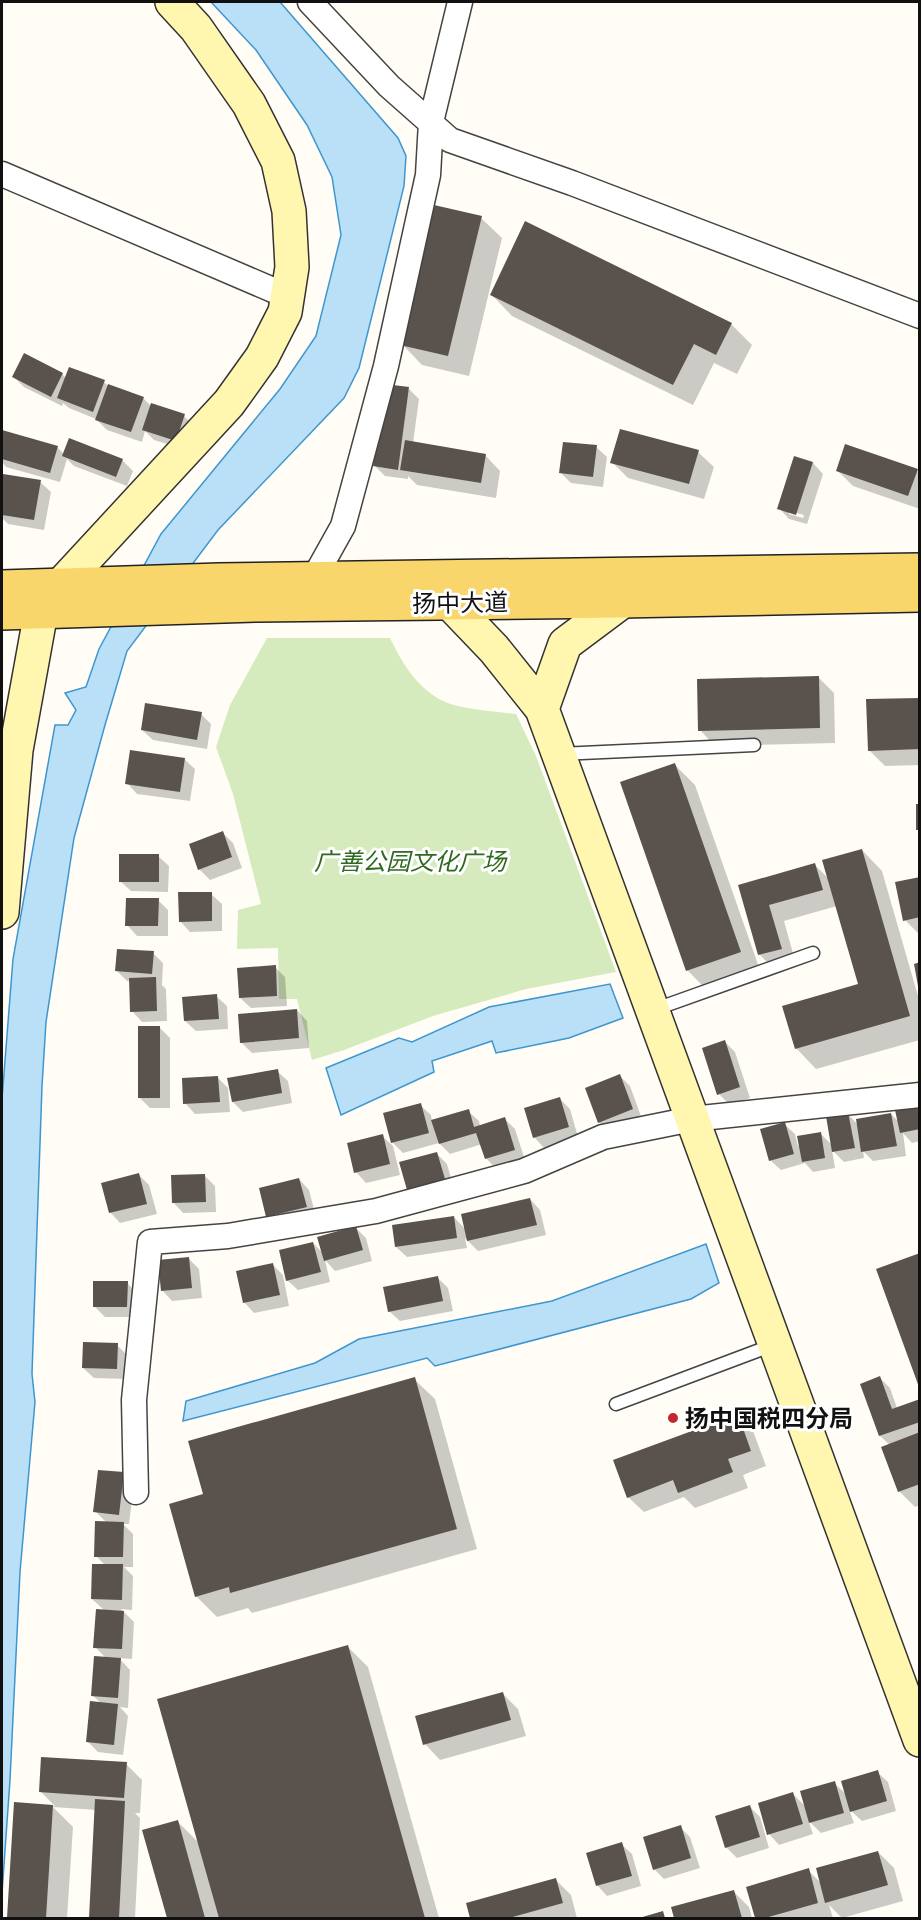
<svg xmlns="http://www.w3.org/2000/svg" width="921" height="1920" font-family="'Zilla Slab','Noto Sans SC',serif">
	<rect width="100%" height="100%" fill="#fffdf5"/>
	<path fill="#d5ebbd" d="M267 638H390C402 663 417 688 443 701 459 709 498 712 516 714L536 756 616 972 526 989 433 1016 344 1050 312 1060 297 999H279L278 948 237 949 238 910 261 904 233 794 216 747 230 705Z"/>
	<path fill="#b9e0f7" stroke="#3f96cf" stroke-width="1.5" d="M211 2H280L398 138 406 156 404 186 359 368 344 398 218 530 127 651 105 725 74 838 46 1022 42 1086 32 1374 35 1402 20 1572 10 1780 2 1893V1099L13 959 55 725H68L76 710 65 693 86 687 99 649 161 534 280 389 316 336 341 235 332 177 307 125 256 50Z
		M610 984 623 1018 569 1038 496 1053 492 1041 432 1061 434 1072 341 1115 326 1068 399 1038 412 1042 489 1007Z
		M706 1244 719 1283 691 1299 435 1366 427 1358 183 1421 186 1401 315 1363 359 1339 552 1301Z"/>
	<path fill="#0003" fill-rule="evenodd" d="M481 218 502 238 469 376 422 365 402 344Z
		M526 223 731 324 752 345 737 374 714 363 693 405 512 316 492 295Z
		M62 374 66 378 104 382 108 386 143 398 151 406 184 416 194 426 187 450 154 440 145 431 142 442 107 430 96 419 69 408 63 403 62 406 24 387 14 377Z
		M409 389 419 399 413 443 485 455 500 471 496 498 417 485 408 476V479L385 476 375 466Z
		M3 432 57 447 64 454 122 460 133 471 127 486 74 466 67 459 60 482 6 467 2 462Z
		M596 447 607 457 603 487 571 483 561 473Z
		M698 452 714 467 704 499 628 478 612 462Z
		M795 458 813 463 823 474 807 524 789 519 779 508ZM789 511 804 515 803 518 789 514Z
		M837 470 917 471 920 473V509L853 486Z
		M4 475 40 482 51 492 44 530 8 524 2 518V489Z
		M818 677 834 693 835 743 715 746 700 730Z
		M920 699V765L885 766 869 750Z
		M201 714 211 724 207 749 153 740 142 730Z
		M184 759 195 769 190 801 137 794 127 783Z
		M675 765 695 785 761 973 708 991 688 971 622 783Z
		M223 833 233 843 242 868 210 880 199 869Z
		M862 850 882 871 920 1003V1040L816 1069 796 1048 859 985 837 906 784 921 796 964 775 970 759 954 740 886 815 865 829 879Z
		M158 856 169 866 168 892 131 891 120 881Z
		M920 879V935L905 920Z
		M211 894 222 904V931L190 932 180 921Z
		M158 900 168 910V936H137L127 925Z
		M153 953 163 963 162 985 166 989 167 1021 142 1022 132 1011 131 981H127L117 971Z
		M275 967 285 977 287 1006 251 1008 240 998Z
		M216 996 227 1006 228 1029 196 1031 185 1021Z
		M297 1010 307 1021 309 1048 252 1053 241 1042Z
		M160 1028 170 1038V1108H150L139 1097Z
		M725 1042 735 1052 750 1098 729 1104 719 1094Z
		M277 1071 288 1081 292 1103 243 1112 233 1102Z
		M620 1076 630 1086 642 1119 609 1132 599 1122Z
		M218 1078 228 1088 230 1112 195 1114 185 1103Z
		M560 1099 570 1109 578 1137 544 1148 534 1137Z
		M420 1105 431 1115 432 1122 468 1111 479 1121 480 1126 505 1119 515 1129 525 1160 496 1169 486 1158 482 1144 450 1154 439 1143 403 1153 393 1143 385 1115Z
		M920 1107V1141L912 1143 903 1133 906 1156 873 1161 863 1151 864 1158 844 1162 832 1150 835 1168 813 1172 805 1163 781 1170 770 1160 784 1124 795 1134 798 1146 821 1134 833 1146 848 1114 858 1125 891 1114 900 1123Z
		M382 1136 393 1146 400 1175 366 1183 356 1172Z
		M437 1154 447 1164 454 1189 418 1199 408 1189Z
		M139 1175 149 1185 157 1214 120 1223 110 1212Z
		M205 1176 215 1186 216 1212 183 1213 173 1202Z
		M299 1179 309 1190 316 1217 278 1227 268 1217Z
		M530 1199 540 1210 546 1235 478 1251 465 1238 467 1248 407 1257 396 1247 454 1217 465 1229Z
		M356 1228 366 1238 372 1261 335 1271 325 1260 330 1282 298 1290 287 1280 313 1243 323 1253Z
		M189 1259 199 1269 202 1298 172 1301 162 1290Z
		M273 1265 283 1275 289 1306 254 1313 244 1302Z
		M438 1278 448 1288 453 1311 400 1321 389 1311Z
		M127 1283 137 1293V1317H105L94 1306Z
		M117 1345 127 1355V1379L94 1378 83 1368Z
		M880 1378 890 1388 897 1408 920 1400V1505L915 1507 899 1491 890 1445 880 1436 862 1385Z
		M414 1379 435 1399 477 1549 252 1613 248 1608 217 1617 196 1596 205 1495Z
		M737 1416 753 1431 766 1466 743 1475 748 1488 695 1508 684 1497 644 1512 628 1497Z
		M124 1474 134 1484 129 1524H123L133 1534V1567H124L133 1576 132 1610 121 1609 134 1622 132 1659 119 1658 130 1670 128 1708 120 1707 128 1716 123 1755 98 1752 88 1742 101 1703 93 1696 106 1658 95 1647 105 1611 92 1599 105 1565 96 1556 107 1523 95 1511Z
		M348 1647 368 1667 439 1918H168L144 1831 177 1821 199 1843Z
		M502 1693 518 1709 526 1736 440 1760 425 1744Z
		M126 1764 142 1780 140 1813H135L140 1818 135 1918H90L96 1810 53 1807 73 1827 67 1918H8L15 1804 55 1806 41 1792Z
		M877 1772 888 1782 896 1811 862 1821 849 1809 854 1823 821 1833 808 1820 813 1834 779 1845 769 1834 793 1794 806 1807 834 1783 847 1795Z
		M750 1807 760 1817 769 1848 737 1858 726 1847Z
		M680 1827 690 1837 700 1868 664 1879 654 1869Z
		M621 1844 632 1854 641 1886 607 1896 597 1885Z
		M878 1852 894 1868 903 1901 842 1918 829 1905 833 1918H756L748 1888 808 1870 821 1883Z
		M556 1880 571 1895 577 1918H472L468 1905Z
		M733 1891 749 1907 752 1918H676L673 1908Z"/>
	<path fill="#5a524d" d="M434 205 482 216 448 356 400 345Z
		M525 221 732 323 716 355 694 344 673 385 490 295Z
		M24 353 63 373 51 397 12 377Z
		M69 367 105 380 93 412 57 398Z
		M108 384 144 397 131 432 95 420Z
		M385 384 409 387 398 470 373 466Z
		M151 403 185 414 176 441 142 430Z
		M620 429 699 450 689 484 610 463Z
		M2 430 58 446 50 473 2 459Z
		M69 438 123 459 116 477 62 456Z
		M405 440 486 454 481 483 400 470Z
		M563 442 597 445 593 477 559 473Z
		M845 444 918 469 908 496 836 471Z
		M794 456 813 462 796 515 777 509Z
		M3 474 41 480 34 520 2 515Z
		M819 676 820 728 698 731 697 679Z
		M920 698V749L868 751 866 699Z
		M145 703 202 712 197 740 141 730Z
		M130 750 185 758 180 792 125 784Z
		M675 763 741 952 686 971 620 782Z
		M916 804H920V830H916Z
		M223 831 232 857 198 870 189 844Z
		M862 849 910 1016 795 1049 782 1006 858 984 822 860Z
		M119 854H159V882H119Z
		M815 863 823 890 769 905 782 949 758 955 738 885Z
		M920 877V917L903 921 895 882Z
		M178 892H212V921L179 922Z
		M126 898H159L158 926H125Z
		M117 949 154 951 152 974 115 971Z
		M920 962V986H918L914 964Z
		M276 965 277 996 239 998 237 968Z
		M156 977 157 1011 130 1012 129 978Z
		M217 994 219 1019 184 1021 182 997Z
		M297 1009 299 1038 240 1043 238 1014Z
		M138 1026H160V1098H138Z
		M725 1040 740 1087 717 1095 702 1048Z
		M278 1069 282 1093 232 1102 227 1078Z
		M620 1074 633 1109 598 1123 585 1088Z
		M218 1076 220 1102 183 1104 182 1078Z
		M560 1097 569 1127 533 1138 524 1108Z
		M421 1103 429 1133 391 1143 383 1113Z
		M920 1105V1129L900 1133 895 1110Z
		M469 1109 474 1127 505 1117 515 1150 485 1159 476 1133 439 1144 431 1120Z
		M848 1112 855 1148 832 1152 826 1116Z
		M891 1113 897 1146 861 1152 856 1119Z
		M785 1122 794 1154 769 1161 760 1129Z
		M821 1132 825 1158 802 1162 797 1136Z
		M383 1134 390 1164 354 1173 347 1143Z
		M437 1152 445 1179 407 1190 399 1162Z
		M139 1173 147 1204 109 1213 101 1183Z
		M205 1174 206 1202 172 1203 171 1175Z
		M299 1178 307 1207 266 1217 259 1188Z
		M530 1198 537 1225 467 1241 461 1214Z
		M454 1216 457 1238 395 1247 392 1225Z
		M356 1226 363 1250 324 1261 317 1237Z
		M313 1242 321 1272 286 1281 279 1250Z
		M920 1253V1386L919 1387 876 1269Z
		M189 1257 192 1288 161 1291 158 1260Z
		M273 1263 280 1295 243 1303 236 1271Z
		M438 1276 443 1301 388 1312 383 1287Z
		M93 1281H128L127 1307H93Z
		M83 1342 118 1343 117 1369 82 1368Z
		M880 1376 892 1409 920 1399V1422L879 1436 860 1384Z
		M415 1377 457 1529 230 1593 229 1587 195 1597 169 1504 203 1494 188 1441Z
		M738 1414 751 1451 728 1459 733 1472 678 1493 673 1480 627 1498 613 1460Z
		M920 1432V1484L898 1492 881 1447Z
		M98 1470 124 1472 119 1515 93 1512Z
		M95 1521 124 1522 123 1557H94Z
		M92 1564H123L122 1600 91 1599Z
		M96 1609 124 1611 122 1649 93 1648Z
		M348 1645 425 1918H219L157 1699Z
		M94 1656 121 1658 118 1698 91 1696Z
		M503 1692 511 1720 423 1745 415 1716Z
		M90 1701 118 1704 114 1745 86 1742Z
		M41 1757 127 1762 124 1798 39 1792Z
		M878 1770 887 1801 850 1812 841 1781Z
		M835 1781 844 1813 809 1823 800 1791Z
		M793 1792 803 1824 767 1835 758 1803Z
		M95 1799 125 1801 119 1918H89Z
		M14 1802 53 1805 46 1918H7Z
		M750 1805 760 1837 725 1848 715 1816Z
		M178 1820 205 1918H167L142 1830Z
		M681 1825 691 1858 653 1870 643 1837Z
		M622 1842 632 1876 596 1886 586 1853Z
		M878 1851 888 1885 825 1903 816 1868Z
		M809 1868 818 1903 765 1918H755L746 1887Z
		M556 1878 563 1903 509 1918H470L466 1903Z
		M734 1890 742 1918H674L671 1907Z
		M663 1911 665 1918H639Z"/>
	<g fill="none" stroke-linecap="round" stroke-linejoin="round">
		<defs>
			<path id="lane" d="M560 754 754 745
				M653 1010 813 953
				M616 1404 773 1345"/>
			<path id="street" d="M310 2 389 86 450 140 572 183 920 316
				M2 174 287 296
				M314 578 343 526 386 366 428 175 431 122 460 2
				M136 1492 134 1400 150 1242 228 1236 376 1211 524 1171 603 1137 692 1119 920 1095"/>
			<path id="secondary" d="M449 602 494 649 542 709 920 1740
				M542 709 565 644 636 591
				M2 912 16 750 41 612 60 586 229 403 262 357 285 312 292 267 289 211 278 161 249 104 196 28 172 2"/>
			<path id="primary" d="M2 587 219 580 920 570
				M2 613 256 605 621 601 920 595"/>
		</defs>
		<use href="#lane" stroke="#444" stroke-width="15"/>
		<use href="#street" stroke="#444" stroke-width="27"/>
		<use href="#secondary" stroke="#333" stroke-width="36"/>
		<use href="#primary" stroke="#222" stroke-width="36"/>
		<use href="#lane" stroke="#fff" stroke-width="12"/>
		<use href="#street" stroke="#fff" stroke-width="24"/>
		<use href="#secondary" stroke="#fff6b0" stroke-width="33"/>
		<use href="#primary" stroke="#f9d66b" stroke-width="33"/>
	</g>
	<circle fill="#c4262e" stroke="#fff" stroke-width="2" cx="673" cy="1418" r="6"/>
	<g text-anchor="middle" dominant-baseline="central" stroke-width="6" stroke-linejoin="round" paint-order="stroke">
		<g font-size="24" fill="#111" stroke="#fff">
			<text transform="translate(460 603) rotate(-1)">扬中大道</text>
		</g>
		<g font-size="24" font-style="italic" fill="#2f6b1f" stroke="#fff">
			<text x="410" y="861">广善公园文化广场</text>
		</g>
		<g font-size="24" font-weight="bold" fill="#111" stroke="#fff" text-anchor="start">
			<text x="685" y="1418">扬中国税四分局</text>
		</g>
	</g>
	<rect width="921" height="1920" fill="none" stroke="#111111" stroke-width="6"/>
</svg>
